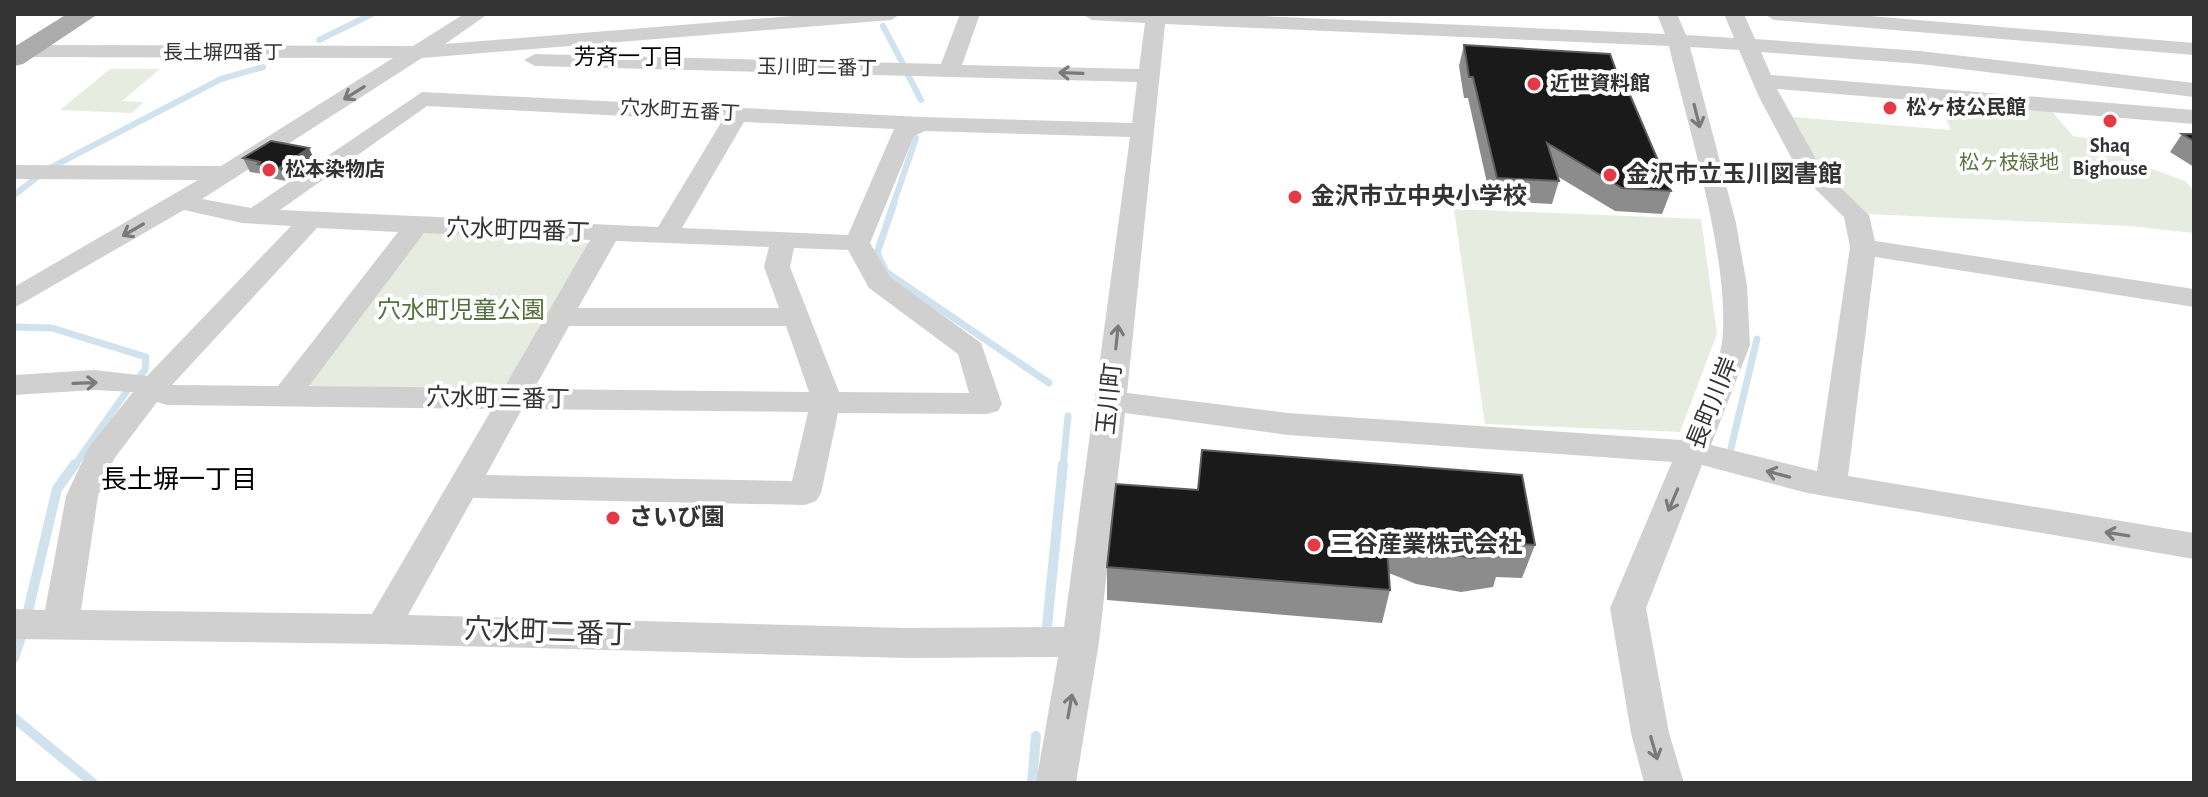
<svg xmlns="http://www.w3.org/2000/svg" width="2208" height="797" font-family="'Alegreya Sans','Noto Sans JP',sans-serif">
	<rect width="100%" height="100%" fill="#fff"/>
	<path fill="#e6ecdf" d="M110 69H160L122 101 144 102 132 113 60 110Z
		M1937 100 2050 109 2073 136 2120 143 2136 163 2185 181 2194 191V233L2129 226 1868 214 1821 173 1793 117 1951 130Z
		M1454 209 1701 219 1717 334 1680 432 1485 424Z
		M426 232 590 243 510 382 498 389 311 386 307 381 414 236Z"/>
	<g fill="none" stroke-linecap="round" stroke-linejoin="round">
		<path stroke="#cfe2ee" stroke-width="6" d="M883 26 903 64
			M319 40 372 14
			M907 73 921 100
			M48 169 221 79 263 67
			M14 195 40 175
			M893 205 916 138"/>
		<path stroke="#cfe2ee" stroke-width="7" d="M894 203 877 253 886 272 1049 383
			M14 327 52 328 146 357 145 370 140 376
			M1731 448 1757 339
			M74 466 127 391
			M1063 466 1068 416"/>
		<path stroke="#cfe2ee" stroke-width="10" d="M28 611 57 489 75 464
			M1047 627 1063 464
			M14 658 21 637
			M14 718 93 783
			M1032 783 1036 736"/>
		<path fill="#d0d0d0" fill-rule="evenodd" d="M464 14H488L445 44 817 14H901L891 20 422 58 202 199 251 208 422 92 922 117 1132 123 1137 82 535 66 524 60 535 54 941 64 960 14H980L962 65 1139 69 1145 23 1092 20 1082 14H1216L1665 34 1657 14H1677L1686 35 1734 38 1724 14H1744L1755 39 1920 51 2194 83V97L1920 64 1761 52 1771 75 2194 110V124L1777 89 1822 170 1869 215 1875 241 2194 289V307L1875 257 1848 476 2194 533V559L1807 493 1702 465 1646 608 1669 733 1684 783H1644L1631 733 1610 608 1672 462 1288 435 1125 413 1099 642 1076 783H1036L1058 657 906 658 382 644 14 639V609L45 610 66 496 89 447 133 392 94 390 14 395V375L94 370 147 376 291 226 242 223 184 210 14 308V287L198 180 14 179V165L221 166 393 58 14 57V45L413 46ZM1165 24 1669 46C1688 128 1731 262 1722 343 1719 366 1692 416 1681 440L1288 413 1127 393ZM1690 47 1739 50 1759 97 1800 174 1844 217 1850 247 1817 471 1711 445 1750 345 1747 286 1736 223ZM427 106 722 121 658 227 280 210ZM744 122 894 129 848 235 682 228ZM925 131 1130 137 1064 627 906 628 408 615 473 498 805 505 816 501 821 493 838 413 987 414 998 411 1002 404 981 343 890 277 870 243 914 136ZM317 228 398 232 278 386 172 385ZM424 233 590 240 504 388 309 386ZM616 241 769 247 764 267 779 308H578ZM794 248 848 250 869 288 958 354 969 393 839 392 790 267ZM569 326H786L809 392 534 389ZM157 402 167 405 492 409 372 614 81 610 98 496 114 459ZM522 409 808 412 792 481 486 475Z
			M1764 14H1846L2194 43V55L1774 20Z"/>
		<path fill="#ababab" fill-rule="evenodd" d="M67 14H98L23 64 14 66V47Z"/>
	</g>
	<path fill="#8c8c8c" d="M1464 45 1625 95 1671 191 1662 214 1615 211 1557 176 1559 181 1552 204 1491 201 1468 98H1464L1459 66Z
		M2182 134H2194V167L2170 152Z
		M243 158 315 161 286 181 265 177 263 174 250 172Z
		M1198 490 1535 545 1522 578 1496 577 1493 587 1461 592 1416 584 1389 573 1390 590 1382 623 1107 600V567Z"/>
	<path fill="#5f5f5f" d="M309 148 315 161 286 181 279 168Z"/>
	<path fill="#1a1a1a" stroke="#5f5f5f" stroke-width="2" d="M1464 45 1610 54 1625 95H1630L1671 191 1622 188 1547 143 1559 181 1497 178 1473 77H1469Z
		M2182 134H2194V141Z
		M271 141 309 148 279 168 258 164 260 162 243 158Z
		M1202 450 1522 475 1535 545 1502 543 1504 553 1472 558 1425 550 1386 535 1390 590 1107 567 1116 484 1198 490Z"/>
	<defs><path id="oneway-shaft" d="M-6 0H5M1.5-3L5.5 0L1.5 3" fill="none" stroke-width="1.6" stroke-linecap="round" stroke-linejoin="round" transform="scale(2)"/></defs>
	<g stroke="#7a7a7a">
		<use href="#oneway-shaft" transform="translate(1071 73) rotate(-178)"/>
		<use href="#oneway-shaft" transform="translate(354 93) rotate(148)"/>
		<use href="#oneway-shaft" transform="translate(1697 116) rotate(76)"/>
		<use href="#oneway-shaft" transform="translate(133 230) rotate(150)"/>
		<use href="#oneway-shaft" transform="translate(1117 337) rotate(-84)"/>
		<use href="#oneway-shaft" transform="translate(85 383) rotate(-2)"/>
		<use href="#oneway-shaft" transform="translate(1778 474) rotate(-165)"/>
		<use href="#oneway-shaft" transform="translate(1673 500) rotate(113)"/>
		<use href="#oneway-shaft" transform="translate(2117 534) rotate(-171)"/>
		<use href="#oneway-shaft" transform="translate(1070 706) rotate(-80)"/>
		<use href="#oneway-shaft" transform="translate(1654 748) rotate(74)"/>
	</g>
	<g fill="#e63946" stroke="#fff" stroke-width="3">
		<circle cx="1534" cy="84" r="8"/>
		<circle cx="1890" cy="108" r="8"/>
		<circle cx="2110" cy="121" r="8"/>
		<circle cx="269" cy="170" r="8"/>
		<circle cx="1610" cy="175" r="8"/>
		<circle cx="1295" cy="197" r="8"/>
		<circle cx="613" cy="518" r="8"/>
		<circle cx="1314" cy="545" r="8"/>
	</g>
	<g text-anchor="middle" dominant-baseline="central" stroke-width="8" stroke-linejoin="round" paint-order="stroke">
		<g font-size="20" fill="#333" stroke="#fff">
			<text x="223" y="53">長土塀四番丁</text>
			<text transform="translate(817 68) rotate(1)">玉川町二番丁</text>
			<text transform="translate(680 111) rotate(3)">穴水町五番丁</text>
		</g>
		<g font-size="20" font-weight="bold" fill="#333" stroke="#fff" text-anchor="start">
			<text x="1550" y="84">近世資料館</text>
			<text x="1906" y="108">松ヶ枝公民館</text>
			<text x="2110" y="146" text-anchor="middle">Shaq<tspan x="2110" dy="23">Bighouse</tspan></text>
			<text x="285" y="170">松本染物店</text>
		</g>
		<g font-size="20" fill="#56703f" stroke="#fff">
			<text x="2009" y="163">松ヶ枝緑地</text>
		</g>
		<g font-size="22" fill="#000" stroke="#fff">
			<text x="629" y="57">芳斉一丁目</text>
		</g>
		<g font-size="24" font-weight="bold" fill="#333" stroke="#fff" text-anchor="start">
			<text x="1626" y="175">金沢市立玉川図書館</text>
			<text x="1311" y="197">金沢市立中央小学校</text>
			<text x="629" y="518">さいび園</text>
			<text x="1330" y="545">三谷産業株式会社</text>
		</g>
		<g font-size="24" fill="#333" stroke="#fff">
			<text transform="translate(518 231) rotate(2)">穴水町四番丁</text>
			<text transform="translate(498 399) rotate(1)">穴水町三番丁</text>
			<text transform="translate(1110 399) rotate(-84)">玉川町</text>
			<text transform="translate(1713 403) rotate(-68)">長町川岸</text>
		</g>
		<g font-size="24" fill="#56703f" stroke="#fff">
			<text x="461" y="311">穴水町児童公園</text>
		</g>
		<g font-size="26" fill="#000" stroke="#fff">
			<text x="179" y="480">長土塀一丁目</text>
		</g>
		<g font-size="28" fill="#333" stroke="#fff">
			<text transform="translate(548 633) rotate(2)">穴水町二番丁</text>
		</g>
	</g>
	<rect width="2208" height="797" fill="none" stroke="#333333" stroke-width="32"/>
</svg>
